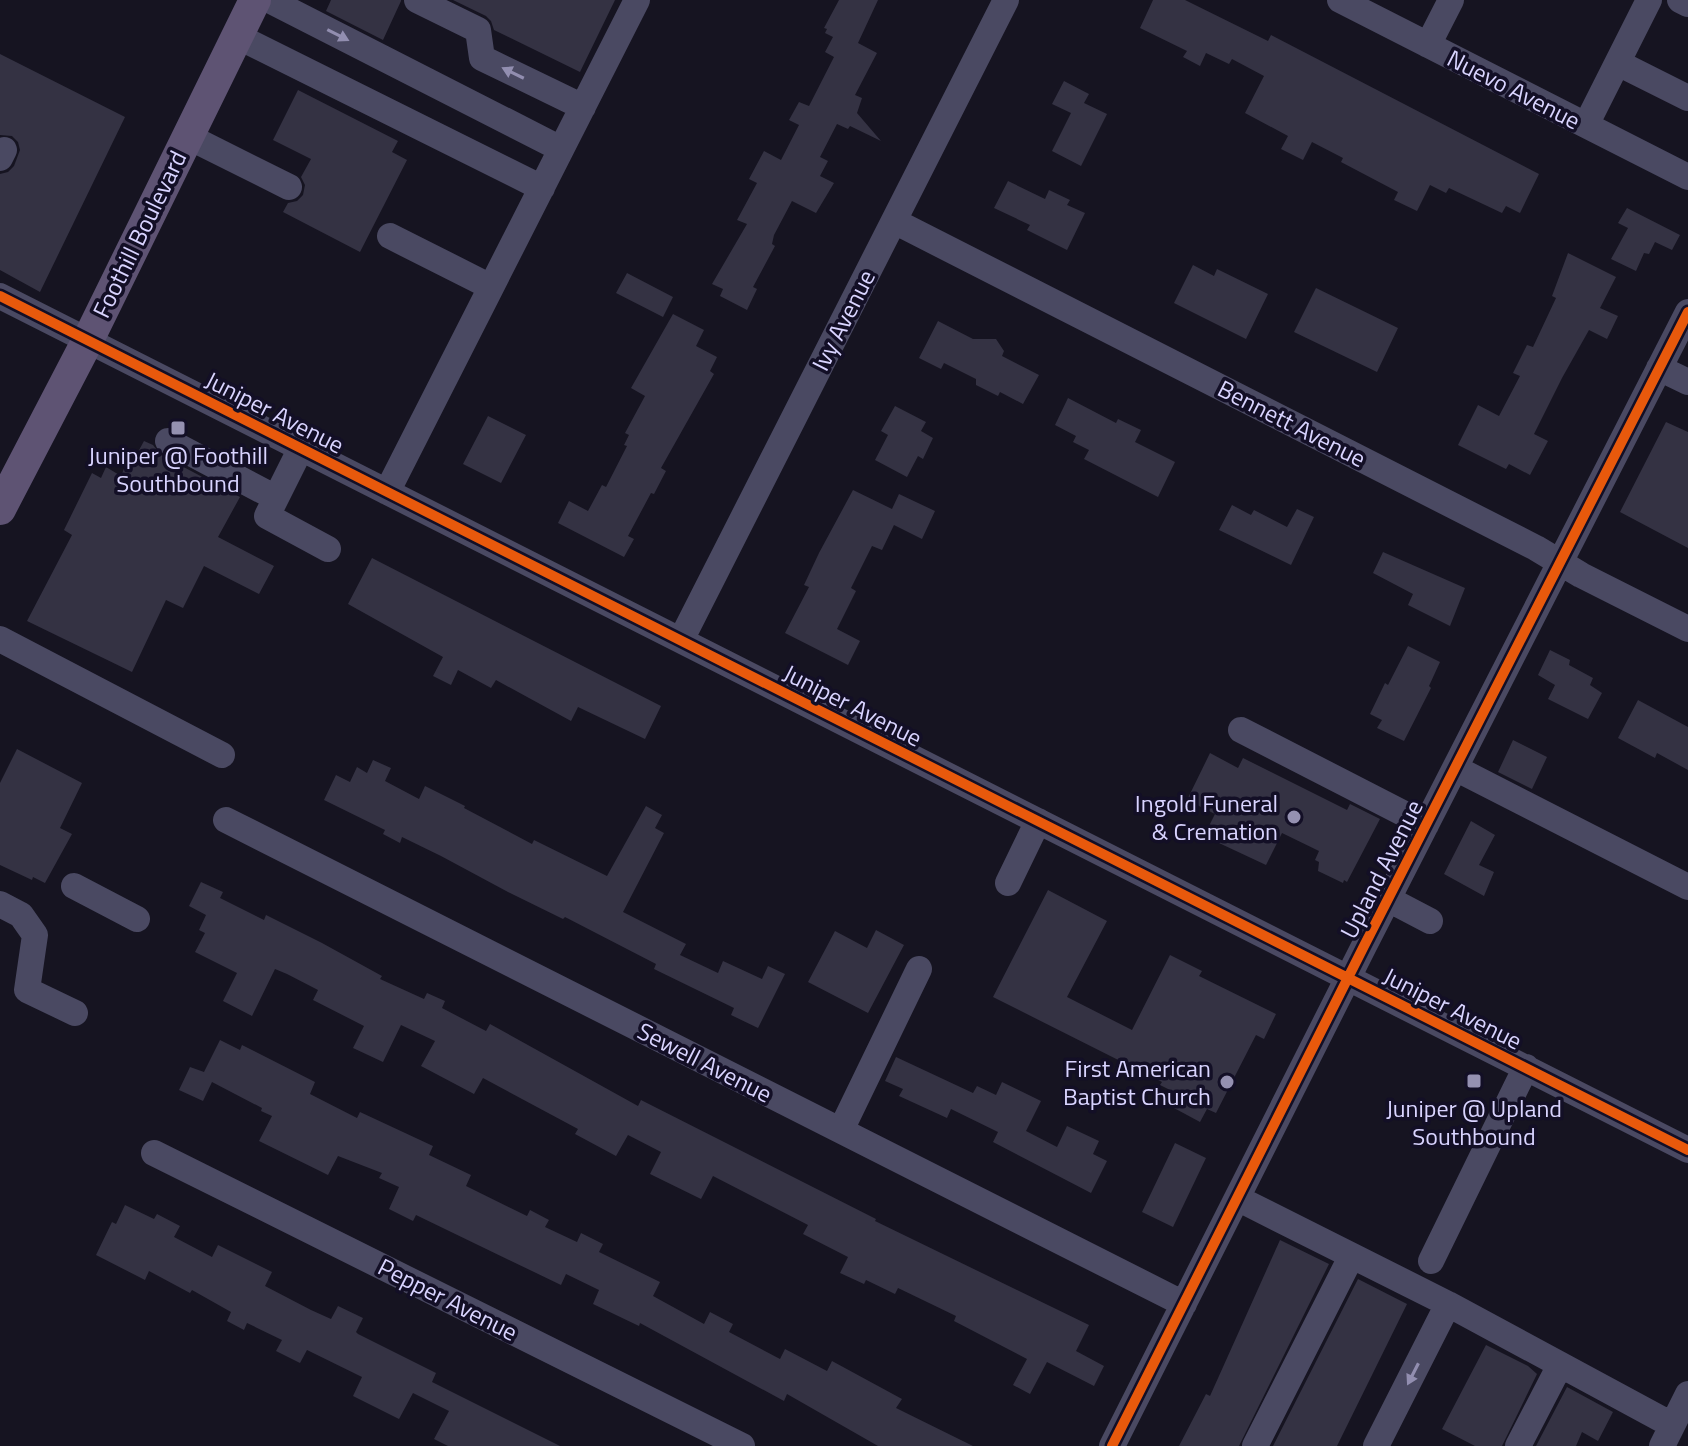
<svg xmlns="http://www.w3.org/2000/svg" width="1688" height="1446" font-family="'Titillium Web',sans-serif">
	<rect width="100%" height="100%" fill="#161421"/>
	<path fill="#343243" d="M331 0H401V1L383 40 326 11Z
		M453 0H615L580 72 494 30 491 21 486 16Z
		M839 0H878L858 43 877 53 855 95 862 98 857 113 881 141 850 126 848 129 837 124 820 157 828 161 820 176 834 183 816 213 792 201 774 235 772 244 775 246 753 287 757 289 747 310 720 296 723 289 712 284 747 224 737 220 757 183 749 179 764 151 781 160 799 125 789 120 799 102 809 106 834 57 825 52 833 37 825 33 827 29 824 28Z
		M1153 0H1185L1268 41 1271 35 1539 174 1520 213 1506 206 1502 213 1449 188 1446 193 1430 185 1417 211 1394 200 1398 192 1341 162 1343 158 1312 142 1303 160 1281 149 1288 136 1245 113 1264 76 1232 59 1229 64 1206 53 1200 66 1183 57 1187 51 1140 28Z
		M0 54 125 117 40 292 0 270V174L8 172 14 166 20 150 18 142 12 136 0 135Z
		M1064 81 1089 94 1084 103 1107 114 1081 166 1052 151 1071 113 1052 104Z
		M298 90 398 141 392 152 407 160 360 252 283 212 288 203 297 201 303 195 305 185 301 177 311 159 273 140Z
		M1008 181 1045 199 1049 190 1070 200 1067 205 1085 213 1067 250 1027 230 1030 225 994 208Z
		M1627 208 1680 235 1672 250 1655 242 1649 254 1644 253 1636 271 1611 259 1628 228 1618 223Z
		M1568 253 1616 277 1600 308 1618 316 1607 339 1589 330 1562 378 1534 434 1548 441 1530 475 1509 464 1506 469 1458 445 1478 405 1499 416 1520 376 1513 373 1527 345 1533 347 1556 298 1552 296Z
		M1193 265 1214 276 1217 269 1268 294 1246 339 1174 303Z
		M627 273 673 297 663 317 616 293Z
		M1316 288 1398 328 1377 372 1294 332Z
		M673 314 704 330 696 346 717 357 710 371 714 374 661 468 666 471 654 494 651 493 628 536 634 539 624 557 558 523 569 501 588 511 602 485 606 487 627 446 624 445 629 435 625 433 645 396 631 388Z
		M938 321 973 339H996L1004 351 1002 356 1039 375 1023 404 1000 392 998 396 976 385V379L944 363 941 369 919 358Z
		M1068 398 1116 423 1118 419 1141 430 1135 442 1175 462 1158 497 1084 459 1089 450 1073 442 1076 436 1055 425Z
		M895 406 926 422 921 431 933 438 923 459 918 456 907 477 875 460 888 435 881 431Z
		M488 416 526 435 501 483 463 464Z
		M1666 422 1688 432V548L1620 512Z
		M144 441 153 445 161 455 240 497 218 537 274 566 259 594 204 566 183 608 166 600 132 672 27 621 72 535 64 530 92 473 101 478 106 467 121 476 132 449 138 452Z
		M853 490 892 509 899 494 935 511 922 539 894 525 882 550 872 546 851 588 856 591 837 629 860 641 848 665 785 633 809 587 804 585 819 553Z
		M1232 505 1251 515 1254 510 1287 527 1297 509 1314 517 1291 565 1219 530Z
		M1383 552 1465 588 1450 626 1408 605 1413 594 1373 573Z
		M372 558 661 706 645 739 578 707 571 721 496 680 491 688 458 670 451 685 433 676 443 657 348 604Z
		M1408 646 1440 662 1429 686 1431 688 1404 741 1377 728 1382 720 1370 714 1385 683 1388 685Z
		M1550 650 1570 660 1569 665 1593 678 1590 685 1602 693 1588 719 1548 699 1555 685 1538 675Z
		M1638 700 1688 727V770L1657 753 1655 758 1618 738Z
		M1513 740 1547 757 1532 789 1498 772Z
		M17 749 82 783 60 828 72 834 45 883 33 877 32 880 0 865V783Z
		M1210 753 1238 768 1243 758 1347 810 1350 804 1380 819 1347 882 1344 880 1343 883 1318 871 1319 862 1315 860 1319 851 1282 833 1266 865 1204 836 1215 814 1187 800Z
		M373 760 391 768 385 781 419 799 425 786 465 806 464 808 532 844 534 840 607 876 646 806 662 815 655 828 664 833 623 912 686 944 680 955 718 973 723 961 762 979 768 966 785 974 758 1028 731 1015 734 1008 654 969 656 964 565 917 563 919 508 892 441 856 402 837 400 843 383 834 385 830 324 800 336 775 350 782 357 767 367 773Z
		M1471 821 1495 835 1479 865 1494 872 1484 896 1444 874Z
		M201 882 223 892 220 898 264 920 266 915 322 943 382 976 380 979 424 999 427 993 445 1001 442 1008 486 1031 490 1024 638 1106 641 1100 876 1219 875 1221 1089 1325 1076 1351 1104 1366 1094 1386 1047 1362 1030 1394 1013 1385 1027 1359 954 1321 956 1316 898 1288 895 1294 866 1280 864 1284 840 1273 848 1257 803 1234 808 1225 713 1176 701 1199 650 1174 661 1152 628 1135 616 1156 575 1134 578 1129 483 1078 474 1094 421 1066 435 1041 401 1025 383 1062 353 1048 364 1026 313 1000 318 990 287 974 275 969 252 1016 223 1001 237 973 195 952 205 933 199 930 206 915 189 906Z
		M1048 890 1107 921 1067 997 1132 1030 1170 955 1202 971 1199 976 1276 1014 1264 1039 1256 1035 1216 1113 1207 1109 1200 1122 1174 1108 1180 1095 1160 1085 1162 1082 993 997Z
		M876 930 904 945 868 1013 808 982 835 931 867 948Z
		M220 1040 240 1050 242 1045 315 1082 310 1094 357 1118 360 1112 433 1146 429 1155 471 1175 466 1186 527 1216 530 1210 549 1220 545 1227 577 1242 581 1233 603 1244 599 1252 660 1282 653 1296 704 1324 710 1312 733 1324 729 1332 780 1359 785 1349 827 1371 832 1361 902 1399 896 1408 973 1446H878L787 1394 784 1401 640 1323 639 1326 593 1304 599 1290 566 1274 561 1285 416 1215 413 1221 389 1209 399 1187 379 1178 382 1173 338 1156 328 1175 259 1141 272 1116 261 1111 262 1108 212 1082 203 1101 179 1090 190 1067 204 1072Z
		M896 1057 973 1093 977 1086 996 1095 1002 1082 1041 1101 1026 1131 1057 1147 1067 1126 1099 1141 1093 1154 1107 1161 1091 1193 993 1142 998 1132 951 1109 947 1118 899 1096 903 1089 885 1081Z
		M1175 1143 1206 1158 1173 1227 1142 1212Z
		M125 1205 154 1219 157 1214 180 1226 174 1237 212 1257 218 1245 272 1272 265 1286 311 1310 331 1319 338 1306 363 1318 356 1332 358 1334 436 1373 432 1382 560 1446H448L434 1439 449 1411 413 1393 399 1419 353 1396 362 1377 307 1350 300 1363 276 1351 282 1340 247 1323 244 1330 227 1321 231 1312 192 1290 190 1293 149 1271 145 1280 96 1255 112 1222 116 1224Z
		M1280 1240 1329 1264 1239 1446H1179L1206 1394 1210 1396Z
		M1358 1279 1407 1304 1337 1446H1273Z
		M1486 1345 1528 1366 1537 1374 1502 1446H1475L1442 1429Z
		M1567 1387 1613 1412 1598 1441 1582 1432 1576 1446H1536Z"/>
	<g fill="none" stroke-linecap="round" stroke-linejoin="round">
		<path stroke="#4a4962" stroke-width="26" d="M269 0 561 149
			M417 0 478 30 482 58 583 107
			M1340 0 1688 177
			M1680 0 1688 4
			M237 36 542 188
			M1428 45 1451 0
			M1618 63 1688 98
			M1586 125 1649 0
			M187 136 289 187
			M0 158 4 150
			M894 221 1536 548 1581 575 1688 629
			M390 236 491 287
			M0 296 1688 1150
			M1659 368 1688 382
			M168 441 276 498
			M301 448 267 516 328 549
			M387 492 637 0
			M0 639 222 755
			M681 640 1006 0
			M1241 730 1426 825
			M1455 768 1688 887
			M226 820 1184 1304
			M1008 883 1038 821
			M74 886 137 919
			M1388 899 1430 921
			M0 904 21 915 35 935 27 990 75 1013
			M841 1130 919 969
			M154 1153 742 1446
			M1237 1198 1448 1304 1672 1425
			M1431 1261 1526 1067
			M1112 1446 1364 946 1688 312
			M1255 1446 1351 1257
			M1376 1446 1448 1304
			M1518 1446 1560 1365
			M1662 1446 1688 1394"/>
		<path stroke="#5e5373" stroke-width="32" d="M0 509 88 340 255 0"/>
		<defs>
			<path id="cycleway" d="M0 296 1688 1150
				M1112 1446 1364 946 1688 312"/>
		</defs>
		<use href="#cycleway" stroke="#130f26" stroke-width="15"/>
		<use href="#cycleway" stroke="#e8590c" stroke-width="10"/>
	</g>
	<defs><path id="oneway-solid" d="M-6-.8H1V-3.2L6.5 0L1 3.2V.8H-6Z" transform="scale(2)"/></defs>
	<g fill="#928eb0">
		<use href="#oneway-solid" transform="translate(338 35) rotate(27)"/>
		<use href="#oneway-solid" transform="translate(513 73) rotate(-154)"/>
		<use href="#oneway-solid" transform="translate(1413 1374) rotate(117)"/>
	</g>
	<g fill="#9591b1" stroke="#130f26" stroke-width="3">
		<rect x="170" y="420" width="16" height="16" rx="4"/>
		<circle cx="1294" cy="817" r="8"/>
		<rect x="1466" y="1073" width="16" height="16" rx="4"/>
		<circle cx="1227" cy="1082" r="8"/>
	</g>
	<g text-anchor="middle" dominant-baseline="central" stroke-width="7" stroke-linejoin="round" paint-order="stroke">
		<g font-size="24" fill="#d9d4ff" stroke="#130f26">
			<text transform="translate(1514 89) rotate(27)">Nuevo Avenue</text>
			<text transform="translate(139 234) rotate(-64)">Foothill Boulevard</text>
			<text transform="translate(843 320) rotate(-63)">Ivy Avenue</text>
			<text transform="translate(275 412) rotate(27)">Juniper Avenue</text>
			<text transform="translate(1292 423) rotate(27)">Bennett Avenue</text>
			<text transform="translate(853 705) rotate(27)">Juniper Avenue</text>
			<text transform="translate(1381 869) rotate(-63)">Upland Avenue</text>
			<text transform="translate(1453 1008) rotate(27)">Juniper Avenue</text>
			<text transform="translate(705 1062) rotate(27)">Sewell Avenue</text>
			<text transform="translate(448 1299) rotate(27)">Pepper Avenue</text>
		</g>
		<g font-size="24" fill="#d9d4ff" stroke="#130f26">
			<text x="178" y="455">Juniper @ Foothill<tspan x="178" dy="28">Southbound</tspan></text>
			<text x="1278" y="803" text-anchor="end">Ingold Funeral<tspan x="1278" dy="28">&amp; Cremation</tspan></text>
			<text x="1211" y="1068" text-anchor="end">First American<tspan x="1211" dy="28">Baptist Church</tspan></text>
			<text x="1474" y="1108">Juniper @ Upland<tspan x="1474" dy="28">Southbound</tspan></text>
		</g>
	</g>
</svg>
